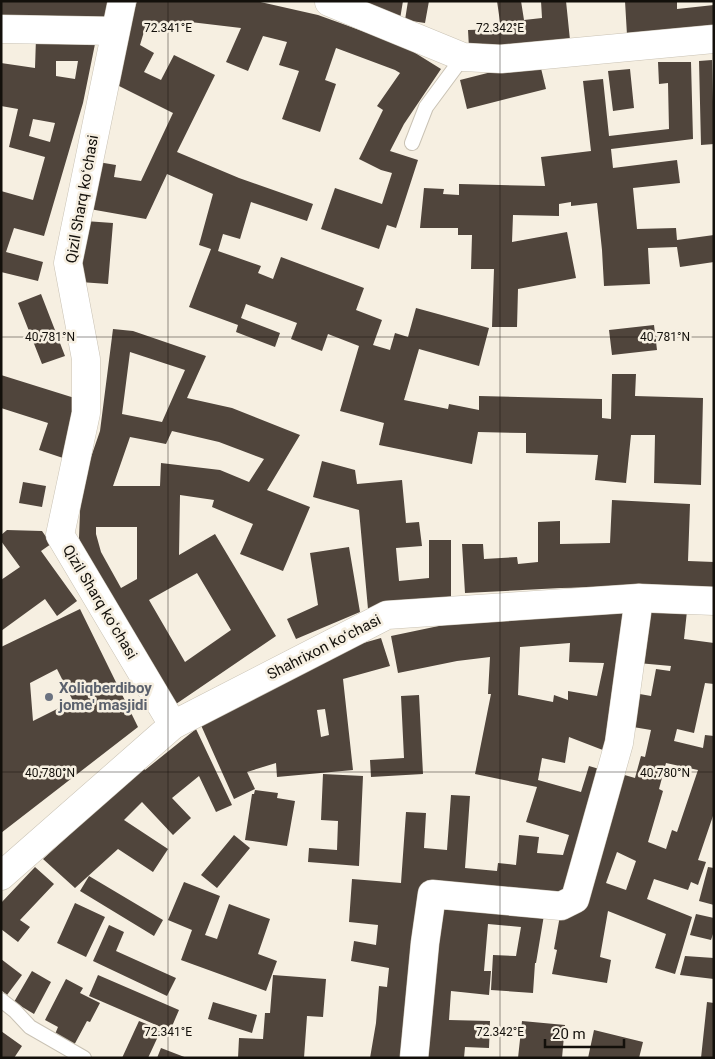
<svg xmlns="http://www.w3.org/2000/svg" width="715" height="1059" font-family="Roboto,sans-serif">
	<rect width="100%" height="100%" fill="#f6efe1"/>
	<path fill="#50453c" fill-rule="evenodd" d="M1 1H110L107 19 1 18Z
		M137 1H256L318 15 404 46 441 69 404 124 390 151 418 160 396 228 387 225 379 249 321 229 335 188 382 204 392 173 381 170 359 159 383 110 377 106 400 73 395 70 336 48 325 80 336 84 320 132 282 119 299 71 279 65 287 42 263 36 248 71 226 62 241 28 182 21V25H146L140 45 154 53 144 72 161 80 174 55 215 75 177 152 239 178 313 204 307 221 251 202 240 239 223 234 218 251 261 266 258 273 273 279 281 257 364 288 356 310 382 320 373 345 390 350 395 333 408 337 416 308 489 328 479 366 419 349 404 400 448 409 449 404 479 410V396L602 399V418L611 419 612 374H636L635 396 703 398 701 485 654 483 655 435H631L626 483 595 480 598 455 526 453V433L478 432 472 464 379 445 384 423 340 411 359 346 328 334 322 351 291 339 297 323 246 304 241 318 280 333 275 347 236 332 238 325 189 307 211 249 199 245 213 194 167 174 146 219 84 208 92 161 116 165 114 177 141 181 173 113 113 83 125 38Z
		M348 1H403L400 19Z
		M408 1H429L425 23 405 20Z
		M497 1H521L524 20 542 18 541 1H566L570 40 469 48 468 30 501 29Z
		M625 1H677V9L714 5V28L627 35Z
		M36 38 95 44 83 103 44 236 14 228 6 252 43 262 38 281 1 272V191L33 200 45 157 9 147 18 109 1 106V63L35 68ZM56 61H78L75 79 56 76ZM33 119 55 123 50 142 29 136Z
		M539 60 546 89 467 109 460 80Z
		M712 60 714 144 701 145 699 61Z
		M658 62H691L693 139 611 149 613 168 677 160 680 183 633 188 637 229 676 228 677 240 714 235V262L680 267 677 247 648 248 650 284 604 286 602 250 597 203 571 206V202L559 204V216L513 215 512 242 567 232 576 278 518 289 517 327H492L494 269H471L472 235H458V228H420L424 188 444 189 443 194 459 195V184L545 186 541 157 591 151 583 81 603 79 609 136 669 129 668 83 659 84Z
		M630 69 634 108 613 111 608 71Z
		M85 221 113 223 108 284 80 282Z
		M41 294 65 356 42 364 18 303Z
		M654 325 657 350 612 355 609 330Z
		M113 329 133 331 206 356 187 398 232 408 300 435 267 490 310 507 283 571 240 554 253 524 212 507 214 500 180 495 179 555 215 534 276 636 176 704 85 561 79 538 81 486 100 431ZM130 352 185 370 162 422 122 414ZM172 431 219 442 264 459 249 482 220 470 161 463 160 486H113L130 437 166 444ZM96 527H137V579L121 588 101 552 96 534ZM197 573 231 630 185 662 149 600Z
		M1 375 81 400 63 458 39 450 48 423 1 408Z
		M322 461 355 470 357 484 402 480 406 523 419 522 422 546 396 548 399 581 429 578V540H451V598L368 609 359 510 313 497Z
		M23 482 46 486 42 507 19 503Z
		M612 500 690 504 688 561 714 562V588L610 587 561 588 465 593 462 544H483L484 559 517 557 518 564 538 562V522L560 521V544L610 543Z
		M7 530 42 531 51 544 41 551 77 601 57 616 45 599 1 631V580L20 567 1 541V535Z
		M349 547 360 612 296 639 287 619 318 605 310 553Z
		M625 608 608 752 569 737 565 763 542 758 538 780 581 792 589 766 606 771 564 893 425 885 402 1058H370L376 1023 379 986 387 987 389 968 351 961 354 941 376 945 378 925 349 922 352 879 401 883 406 812 426 813 424 848 447 850 451 795 470 796 465 868 497 871 498 863 516 865 519 835 539 837 537 853 563 855 569 835 526 822 537 787 475 774 491 694H488L490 657 457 661 398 673 391 636 453 623ZM570 643 569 662 604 663 597 696 568 691V700L554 695 553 702 518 695 520 647Z
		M643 608 687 611 684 639 714 643V684L705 683 694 733 677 729 674 741 703 748 705 735 714 736V813L698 860 706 862 698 885 691 882 688 890 654 879 647 899 692 917 675 974 655 968 666 934 608 911 600 957 611 960 607 983 552 974 557 950 554 949 561 910 621 774 635 778 641 756 645 757 651 730 627 726 634 693 651 696 656 669 670 671 671 666 638 663ZM666 763 698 770 677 832 672 830 666 849 648 842 663 791 659 789ZM617 852 636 861 626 890 606 883Z
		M80 609 138 727 1 833V647ZM57 669 73 701 33 721 30 683Z
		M381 638 390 666 343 679 353 770 277 777 276 763 247 772 255 789 234 799 200 723 335 651ZM325 709 329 735 321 737 317 710Z
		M419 695 423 774 371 777 370 760 404 758 401 696Z
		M196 729 232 805 216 812 199 776 172 798 191 818 173 835 142 802 124 820 168 849 153 872 118 849 75 888 43 859 143 767 145 770Z
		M323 774 363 776 359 866 308 862 309 848 337 850 338 821 321 820Z
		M255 790 278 793 277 798 295 801 287 846 245 840 252 794H254Z
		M234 835 250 848 217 888 201 875Z
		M35 867 54 884 20 920 30 927 18 942 1 929V903Z
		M708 867 714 868V905L699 901Z
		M89 876 163 920 154 936 80 891Z
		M184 882 220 896 205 935 217 939 229 904 270 919 258 954 277 961 266 991 181 960 192 930 168 920Z
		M75 903 105 917 86 957 57 943Z
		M437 905 545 909 536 963H535L533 993 491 990 493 955 516 956 521 927 488 924 484 971H491L489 995 451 991 449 1020 490 1021 489 1048 465 1047 464 1058H419Z
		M696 914 714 918V931L711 940 690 935Z
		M109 925 124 932 116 951 176 978 167 996 93 961Z
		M685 956 714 958V979L680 975Z
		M1 959 22 975 7 995 1 990Z
		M32 971 51 982 34 1014 14 1002Z
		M98 975 179 1010 170 1031 89 996Z
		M273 975 326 979 323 1017 307 1016 304 1058H238L239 1038 263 1039 265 1013H270Z
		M66 979 83 988 80 993 100 1003 90 1022 87 1021 72 1049 53 1039 58 1027 45 1020Z
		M213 1002 257 1015 252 1033 208 1019Z
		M707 1002 714 1003V1058H701Z
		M139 1021 161 1030 148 1058H122Z
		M522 1021 565 1025 562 1058H518Z
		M594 1030 643 1042 639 1058H588Z
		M1 1031 22 1046 14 1058H1Z
		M161 1048 187 1058H157Z"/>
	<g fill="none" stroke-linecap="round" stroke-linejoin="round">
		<defs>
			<path id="lane" d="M412 143 426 107 463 57
				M1 1000 15 1011 30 1027 84 1058"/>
			<path id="street" d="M122 1 68 263 86 359V413L60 535 173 725
				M329 2 463 57 501 59 714 39
				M1 29 115 31
				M414 1058 425 943 432 894 561 906 575 899 619 743 639 598"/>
			<path id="secondary" d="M1 876 173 725 387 615 639 598 714 601"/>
		</defs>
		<use href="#lane" stroke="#c9c2b4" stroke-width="16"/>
		<use href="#street" stroke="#c9c2b4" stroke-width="29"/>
		<use href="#secondary" stroke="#c9c2b4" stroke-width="29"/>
		<use href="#lane" stroke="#fff" stroke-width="14"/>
		<use href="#street" stroke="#fff" stroke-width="28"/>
		<use href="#secondary" stroke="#fff" stroke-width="28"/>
	</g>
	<path fill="none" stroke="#13100b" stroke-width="1" stroke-opacity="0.45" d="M168 1V1058M500 1V1058M1 337H714M1 772H714"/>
	<circle fill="#6b7280" stroke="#f6efe1" stroke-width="2" cx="49" cy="697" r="5"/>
	<g text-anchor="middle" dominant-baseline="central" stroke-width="5" stroke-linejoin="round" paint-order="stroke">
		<g font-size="15" fill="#13100b" stroke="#f6efe1">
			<text transform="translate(82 199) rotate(-80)">Qizil Sharq koʻchasi</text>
			<text transform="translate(100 602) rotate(59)">Qizil Sharq koʻchasi</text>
			<text transform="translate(324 647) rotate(-27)">Shahrixon koʻchasi</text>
		</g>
		<g font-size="15" font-weight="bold" fill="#5b616d" stroke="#f6efe1" text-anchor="start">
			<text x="59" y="688">Xoliqberdiboy<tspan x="59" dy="17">jome' masjidi</tspan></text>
		</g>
	</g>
	<g font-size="12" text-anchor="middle" fill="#13100b" stroke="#f6efe1" stroke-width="5" stroke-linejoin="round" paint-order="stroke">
		<text x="168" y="32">72.341°E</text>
		<text x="500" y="32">72.342°E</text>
		<text x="50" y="341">40.781°N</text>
		<text x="665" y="341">40.781°N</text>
		<text x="50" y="777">40.780°N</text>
		<text x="665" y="777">40.780°N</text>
		<text x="168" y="1036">72.341°E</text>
		<text x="500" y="1036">72.342°E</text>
	</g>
	<rect width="715" height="1059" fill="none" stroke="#13100b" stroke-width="5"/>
	<path d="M545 1039v8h79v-8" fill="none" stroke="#13100b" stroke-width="2.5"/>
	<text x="552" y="1039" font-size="15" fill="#13100b" stroke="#f6efe1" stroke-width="4" paint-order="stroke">20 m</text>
</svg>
